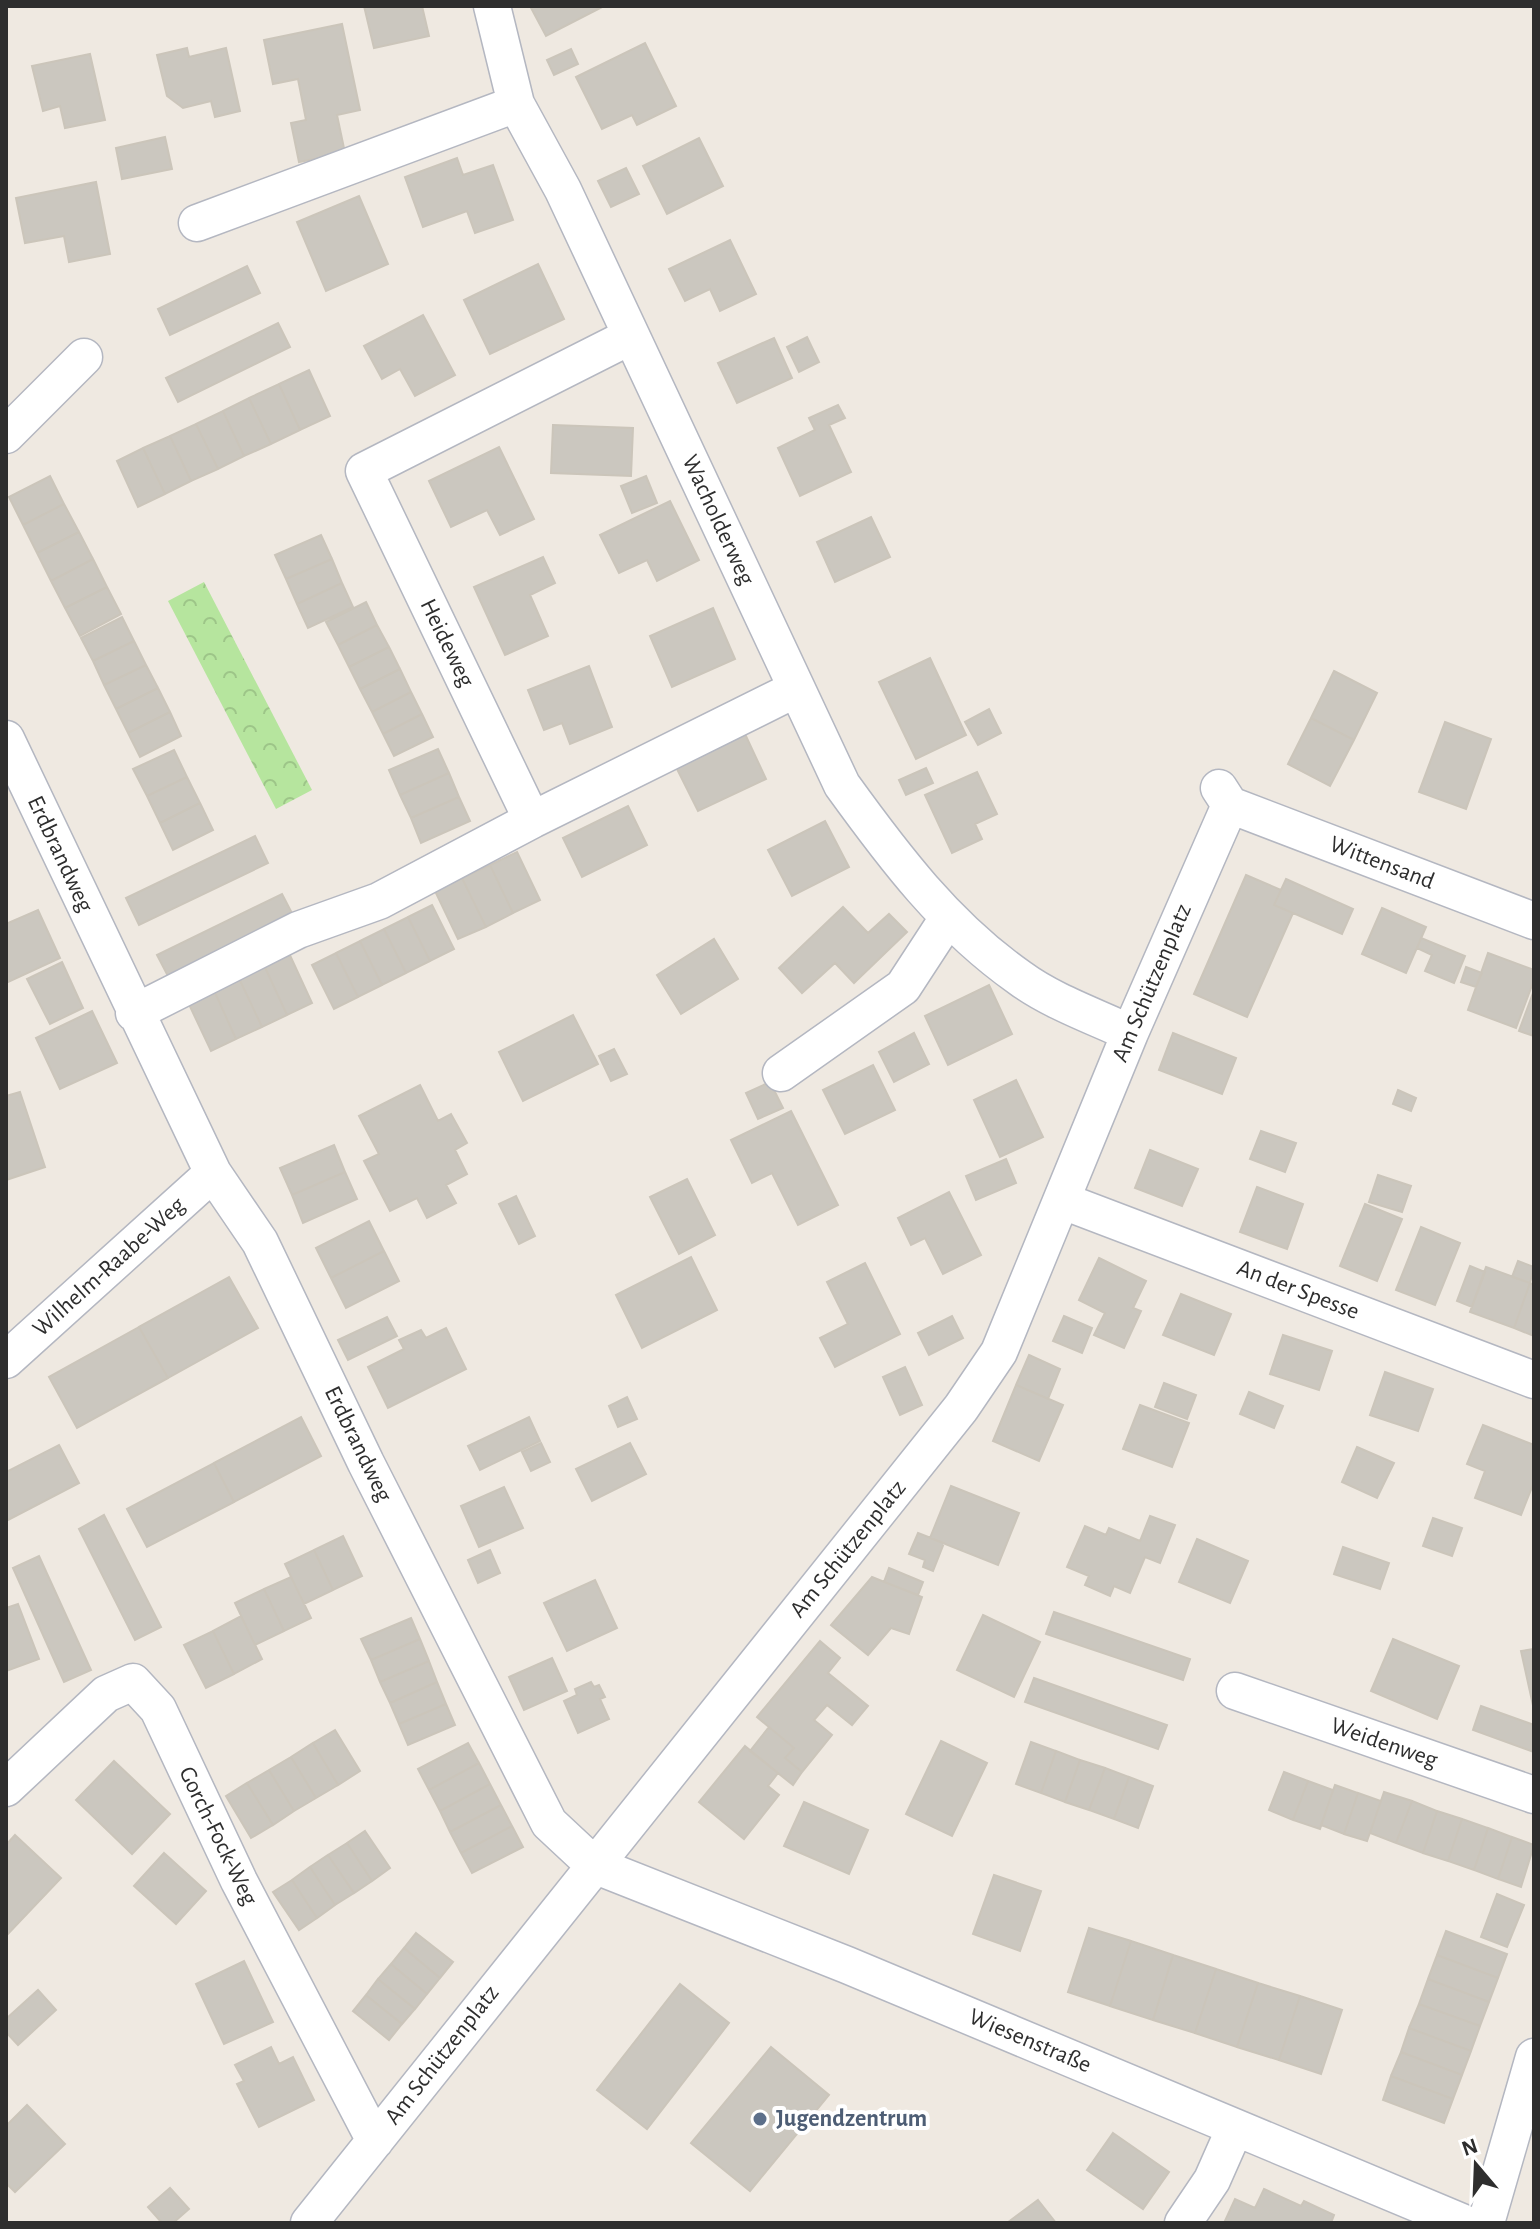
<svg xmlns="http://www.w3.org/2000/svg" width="1540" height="2229" font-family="'Alegreya Sans',sans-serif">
	<defs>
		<pattern id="park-crowns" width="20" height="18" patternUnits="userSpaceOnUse" patternTransform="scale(2)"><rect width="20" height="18" fill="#b6e59e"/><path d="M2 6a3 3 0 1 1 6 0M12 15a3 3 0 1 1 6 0" fill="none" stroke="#9dc588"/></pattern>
	</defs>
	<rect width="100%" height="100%" fill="#efe9e1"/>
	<path fill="url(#park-crowns)" d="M204 582 312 790 276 809 168 601Z"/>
	<path fill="#cbc7bf" stroke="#cbc5ba" stroke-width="2" d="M364 6H422L429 36 374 48Z
		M530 6H604L546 36Z
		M342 24 360 110 337 115 345 153 299 162 291 123 306 120 298 79 273 84 264 40Z
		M645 43 676 106 637 125 632 115 602 129 576 77Z
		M187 48 189 57 226 48 240 111 215 117 211 101 183 108 167 96 157 55Z
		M571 49 578 64 554 75 547 60Z
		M90 54 105 120 65 128 60 106 43 111 32 66Z
		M165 137 172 169 122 179 116 148Z
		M699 138 723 186 667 214 643 166Z
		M457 158 463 175 493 165 513 220 475 233 467 211 423 227 405 177Z
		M626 168 639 194 611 207 598 181Z
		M96 182 110 254 69 262 64 236 25 243 16 198Z
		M359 196 388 264 326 291 297 222Z
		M730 240 756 294 720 311 710 289 685 301 669 269Z
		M538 264 564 319 490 354 464 300Z
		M247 266 260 293 170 335 158 309Z
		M423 315 455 375 415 396 400 369 382 379 364 346Z
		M278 323 290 347 178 402 166 378Z
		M807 337 819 362 799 372 787 347Z
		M774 338 792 378 737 403 718 363Z
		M309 370 330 416 300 430 279 384Z
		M279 384 300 430 271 444 249 398Z
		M249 398 271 444 244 456 223 411Z
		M838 405 845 418 829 425 851 472 800 496 778 448 815 430 809 418Z
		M223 411 244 456 218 469 196 424Z
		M196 424 218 469 191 481 170 436Z
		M553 425 633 428 631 476 551 473Z
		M170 436 191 481 165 494 143 448Z
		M499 447 534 519 500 535 487 510 451 527 429 481Z
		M143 448 165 494 138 507 117 461Z
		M50 476 64 504 23 525 9 497Z
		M646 476 657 503 632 513 621 486Z
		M670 501 699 560 657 581 647 560 619 573 600 535Z
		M64 504 79 532 37 553 23 525Z
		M871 517 890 557 835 582 817 542Z
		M79 532 93 559 51 581 37 553Z
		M321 535 332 559 286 579 275 555Z
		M543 557 555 583 530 595 548 636 505 655 474 587Z
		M93 559 107 587 65 608 51 581Z
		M332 559 342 583 297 604 286 579Z
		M342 583 353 607 308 628 297 604Z
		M107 587 121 614 80 636 65 608Z
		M366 602 377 625 338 645 326 622Z
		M713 608 735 659 672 687 650 636Z
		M122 617 134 641 93 661 81 638Z
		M377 625 389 647 349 667 338 645Z
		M134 641 146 665 104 685 93 661Z
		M389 647 400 669 360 689 349 667Z
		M930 658 966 735 916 759 879 682Z
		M146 665 158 688 116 709 104 685Z
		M589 666 612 727 570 744 562 723 544 730 528 690Z
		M400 669 411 692 372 712 360 689Z
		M1334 671 1377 693 1354 740 1311 718Z
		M158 688 170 712 128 733 116 709Z
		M411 692 422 714 383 734 372 712Z
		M989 709 1001 733 978 745 965 722Z
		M170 712 181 736 140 757 128 733Z
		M422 714 433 737 394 756 383 734Z
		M1311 718 1354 740 1330 786 1288 764Z
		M1445 722 1491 739 1466 809 1419 792Z
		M745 734 766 779 698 811 676 767Z
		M438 749 449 773 400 795 389 770Z
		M174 750 187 777 147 796 133 769Z
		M926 768 933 783 906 795 899 780Z
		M977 772 997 814 975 824 982 839 952 853 925 795Z
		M449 773 459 797 411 818 400 795Z
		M187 777 200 803 160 823 147 796Z
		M459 797 470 821 421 843 411 818Z
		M200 803 213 830 173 850 160 823Z
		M628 806 647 845 582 877 563 838Z
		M825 821 849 867 792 896 768 850Z
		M255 836 268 863 139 925 126 898Z
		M517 852 540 900 513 913 490 865Z
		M490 865 513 913 486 927 462 878Z
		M1246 875 1281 890 1274 905 1293 913 1247 1017 1194 994Z
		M462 878 486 927 458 939 435 891Z
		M1286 879 1353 909 1342 934 1274 905Z
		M282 894 295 919 170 980 157 955Z
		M432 905 454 949 430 961 408 917Z
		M843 907 868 933 889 914 907 932 854 983 835 963 802 993 779 968Z
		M1382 908 1426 927 1406 973 1362 954Z
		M38 910 60 958 6 983V924Z
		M408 917 430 961 406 973 384 929Z
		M384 929 406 973 382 985 360 941Z
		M1421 938 1465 956 1454 983 1425 971 1432 955 1417 948Z
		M714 939 738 979 681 1014 657 975Z
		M360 941 382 985 358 997 336 953Z
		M288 951 312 1003 287 1015 263 963Z
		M336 953 358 997 334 1009 312 965Z
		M1488 953 1534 970V980L1516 1028 1468 1010Z
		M62 962 83 1008 50 1024 27 979Z
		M263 963 287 1015 262 1027 237 974Z
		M1466 967 1482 973 1476 987 1461 982Z
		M237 974 262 1027 236 1039 212 986Z
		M989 985 1012 1034 948 1065 925 1016Z
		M212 986 236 1039 211 1051 186 998Z
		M1533 993 1534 994V1036L1519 1031Z
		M92 1011 117 1063 60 1089 36 1038Z
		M573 1015 598 1064 523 1101 499 1052Z
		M914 1033 929 1064 894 1082 879 1052Z
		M1173 1033 1236 1058 1222 1094 1159 1070Z
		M614 1049 627 1074 611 1081 599 1056Z
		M873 1065 895 1110 845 1134 823 1090Z
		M1016 1080 1043 1137 1000 1157 974 1100Z
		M770 1082 783 1108 758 1119 746 1093Z
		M420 1085 438 1121 451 1114 467 1143 455 1150 467 1174 446 1185 456 1203 427 1218 417 1198 390 1211 364 1161 379 1154 359 1116Z
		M1398 1090 1416 1098 1411 1111 1393 1104Z
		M20 1092 45 1167 6 1180V1096Z
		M791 1111 838 1205 798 1225 772 1173 752 1183 731 1140Z
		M1261 1131 1296 1143 1285 1172 1250 1159Z
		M334 1145 345 1172 292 1195 280 1168Z
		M1150 1150 1198 1169 1182 1206 1135 1188Z
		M1006 1159 1016 1183 976 1200 966 1176Z
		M345 1172 357 1199 303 1223 292 1195Z
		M1378 1175 1411 1186 1402 1212 1369 1202Z
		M687 1179 715 1235 679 1254 650 1197Z
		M1257 1187 1303 1204 1287 1249 1240 1232Z
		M949 1192 981 1255 943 1274 925 1238 911 1245 898 1218Z
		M516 1196 535 1236 519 1244 499 1204Z
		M1365 1204 1402 1219 1377 1281 1340 1266Z
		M369 1221 384 1251 331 1278 316 1248Z
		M1421 1227 1460 1243 1435 1305 1396 1290Z
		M384 1251 399 1281 346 1308 331 1278Z
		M691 1257 717 1310 642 1348 616 1295Z
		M1099 1258 1146 1281 1133 1308 1141 1311 1124 1348 1094 1335 1105 1313 1079 1300Z
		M1518 1261 1534 1267 1530 1283 1512 1277Z
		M865 1263 900 1334 835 1367 820 1338 848 1324 827 1282Z
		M1470 1266 1485 1272 1472 1307 1457 1301Z
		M1486 1267 1530 1283 1514 1328 1470 1312Z
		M229 1277 258 1328 168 1378 139 1327Z
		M1530 1283 1534 1285V1336L1514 1328Z
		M1181 1294 1231 1314 1214 1355 1163 1335Z
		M952 1316 963 1338 929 1355 918 1333Z
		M1064 1316 1092 1328 1082 1353 1053 1341Z
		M387 1317 397 1336 348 1360 338 1340Z
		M139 1327 168 1378 77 1428 49 1377Z
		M446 1328 466 1369 388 1408 368 1367 404 1349 399 1340 421 1330 426 1338Z
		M1283 1335 1332 1351 1319 1390 1270 1374Z
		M1029 1355 1060 1369 1048 1399 1016 1385Z
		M905 1367 922 1405 900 1415 883 1377Z
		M1385 1372 1433 1389 1418 1431 1370 1415Z
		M1164 1383 1196 1395 1187 1419 1155 1407Z
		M1016 1385 1063 1405 1039 1461 993 1441Z
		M1249 1392 1283 1406 1274 1428 1240 1414Z
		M627 1397 637 1419 618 1427 609 1406Z
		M1140 1405 1189 1423 1172 1467 1123 1449Z
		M301 1417 321 1456 234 1502 214 1463Z
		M529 1417 540 1441 480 1470 468 1446Z
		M1483 1425 1534 1445V1482L1521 1515 1475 1498 1485 1471 1467 1464Z
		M541 1443 550 1462 531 1471 522 1452Z
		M630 1443 646 1474 592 1501 576 1469Z
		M59 1445 79 1483 6 1521V1472Z
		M1357 1447 1394 1463 1377 1498 1342 1482Z
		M214 1463 234 1502 147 1547 127 1509Z
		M951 1486 1019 1513 998 1565 930 1538Z
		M504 1487 523 1528 479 1547 461 1506Z
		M104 1515 161 1627 135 1640 79 1529Z
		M1150 1516 1175 1525 1160 1563 1145 1557 1130 1593 1114 1586 1110 1596 1085 1585 1089 1576 1067 1567 1085 1526 1106 1535 1109 1528 1140 1541Z
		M1433 1518 1462 1528 1452 1556 1423 1546Z
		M918 1533 944 1543 933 1571 923 1567 925 1560 909 1554Z
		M343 1536 362 1576 333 1590 314 1550Z
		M1197 1539 1248 1561 1230 1603 1179 1582Z
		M1343 1547 1389 1563 1380 1589 1334 1574Z
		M314 1550 333 1590 304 1604 285 1564Z
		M490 1550 500 1573 478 1583 468 1560Z
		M39 1556 91 1670 64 1682 13 1568Z
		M889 1568 923 1582 918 1595 884 1582Z
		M291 1577 311 1618 284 1631 264 1589Z
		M872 1577 922 1597 909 1634 891 1628 868 1655 831 1625Z
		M595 1580 617 1628 567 1651 544 1603Z
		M264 1589 284 1631 255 1645 235 1603Z
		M18 1604 39 1659 6 1671V1608Z
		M1054 1612 1190 1659 1183 1680 1046 1634Z
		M983 1615 1040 1642 1014 1697 957 1670Z
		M241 1616 262 1659 234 1674 213 1631Z
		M411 1618 420 1639 371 1660 361 1639Z
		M213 1631 234 1674 206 1688 184 1645Z
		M420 1639 429 1661 380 1682 371 1660Z
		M1393 1639 1459 1666 1437 1719 1371 1691Z
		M820 1641 840 1658 828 1673 868 1706 852 1725 827 1705 814 1720 832 1735 802 1772 785 1758 794 1748 757 1717Z
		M1534 1649V1710L1521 1651Z
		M552 1658 567 1691 524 1710 509 1677Z
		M429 1661 437 1682 390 1703 380 1682Z
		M1034 1678 1167 1725 1158 1749 1025 1702Z
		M437 1682 446 1704 399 1724 390 1703Z
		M591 1682 594 1687 599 1685 605 1697 600 1699 609 1719 578 1733 564 1701 577 1695 575 1689Z
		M446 1704 455 1725 408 1745 399 1724Z
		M1481 1706 1534 1725V1752L1473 1730Z
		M769 1727 794 1748 785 1758 802 1772 793 1785 750 1751Z
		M335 1730 360 1771 338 1785 313 1743Z
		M941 1741 987 1763 952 1836 906 1814Z
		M1031 1742 1056 1751 1041 1793 1016 1784Z
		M313 1743 338 1785 316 1798 291 1757Z
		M468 1743 479 1763 429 1790 418 1769Z
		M745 1746 778 1773 768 1786 779 1795 744 1839 699 1802Z
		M1056 1751 1080 1760 1065 1802 1041 1793Z
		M291 1757 316 1798 294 1811 269 1770Z
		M1080 1760 1105 1768 1089 1810 1065 1802Z
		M114 1761 170 1814 132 1854 76 1800Z
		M479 1763 490 1784 440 1811 429 1790Z
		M1105 1768 1129 1777 1114 1819 1089 1810Z
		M269 1770 294 1811 273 1825 247 1783Z
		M1284 1772 1308 1781 1293 1820 1269 1810Z
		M1129 1777 1153 1786 1138 1828 1114 1819Z
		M1308 1781 1333 1790 1320 1829 1293 1820Z
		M247 1783 273 1825 251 1838 226 1796Z
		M490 1784 501 1805 450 1832 440 1811Z
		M1335 1785 1358 1793 1344 1834 1321 1825Z
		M1384 1792 1412 1801 1396 1843 1370 1833Z
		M1358 1793 1381 1801 1367 1841 1344 1834Z
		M1412 1801 1437 1811 1423 1853 1396 1843Z
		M804 1802 868 1830 849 1874 784 1846Z
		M501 1805 512 1826 461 1853 450 1832Z
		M1437 1811 1462 1819 1448 1861 1423 1853Z
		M1462 1819 1488 1828 1474 1870 1448 1861Z
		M512 1826 523 1847 472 1873 461 1853Z
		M1488 1828 1512 1837 1498 1879 1474 1870Z
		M365 1831 390 1868 372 1881 347 1843Z
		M15 1835 61 1878 6 1936V1845Z
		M1512 1837 1534 1845 1521 1887 1498 1879Z
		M347 1843 372 1881 354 1893 328 1855Z
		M164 1853 206 1891 176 1924 134 1886Z
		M328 1855 354 1893 335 1905 310 1867Z
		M310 1867 335 1905 317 1918 292 1880Z
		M994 1875 1041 1891 1020 1951 973 1934Z
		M292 1880 317 1918 299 1930 273 1892Z
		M1497 1894 1524 1905 1507 1947 1481 1937Z
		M1089 1928 1131 1941 1110 2006 1068 1992Z
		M1446 1931 1507 1954 1498 1978 1437 1955Z
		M416 1933 453 1962 440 1978 404 1948Z
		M1131 1941 1173 1955 1153 2020 1110 2006Z
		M404 1948 440 1978 427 1994 391 1964Z
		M1173 1955 1216 1969 1195 2033 1153 2020Z
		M1437 1955 1498 1978 1489 2002 1428 1979Z
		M244 1961 273 2022 224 2044 196 1984Z
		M391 1964 427 1994 415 2009 378 1979Z
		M1216 1969 1258 1983 1237 2047 1195 2033Z
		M378 1979 415 2009 402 2024 366 1995Z
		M1428 1979 1489 2002 1480 2026 1419 2004Z
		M1258 1983 1300 1996 1279 2060 1237 2047Z
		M680 1984 729 2023 647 2129 597 2090Z
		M38 1990 56 2010 18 2045 6 2032V2019Z
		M366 1995 402 2024 389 2040 353 2011Z
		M1300 1996 1342 2010 1321 2074 1279 2060Z
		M1419 2004 1480 2026 1471 2051 1409 2028Z
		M1409 2028 1471 2051 1462 2075 1401 2052Z
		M271 2047 279 2064 293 2057 314 2100 259 2127 237 2084 244 2081 235 2065Z
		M771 2047 829 2095 750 2191 691 2143Z
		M1401 2052 1462 2075 1453 2099 1391 2076Z
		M1391 2076 1453 2099 1444 2123 1383 2100Z
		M27 2105 65 2144 15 2192 6 2183V2126Z
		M1113 2133 1169 2172 1143 2209 1087 2170Z
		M170 2188 189 2209 173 2223H162L148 2207Z
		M1264 2189 1301 2206 1304 2201 1334 2215 1331 2223H1224L1235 2199 1255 2208Z
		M1038 2200 1056 2223H1007Z"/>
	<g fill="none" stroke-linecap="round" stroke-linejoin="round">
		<defs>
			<path id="street" d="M492 6 516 104 563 190 842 785C894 857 946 926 1020 978 1051 1001 1094 1016 1130 1033
				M197 223 516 104
				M631 336 364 471 532 820 796 689
				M6 435 84 357
				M6 739 213 1173 260 1242 366 1463 549 1823 594 1865 847 1965 1464 2223
				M1230 805 1534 921
				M134 1013 298 930 379 901 532 820
				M781 1073 903 987 948 918
				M1063 1201 1534 1380
				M6 1360 213 1173
				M1235 1691 1534 1795
				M6 1788 106 1694 133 1682 158 1709 239 1881 375 2141
				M309 2223 961 1408 999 1352 1130 1033 1230 805 1219 788
				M1183 2223 1212 2180 1235 2128
				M1486 2223 1534 2057"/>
		</defs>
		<use href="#street" stroke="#b4b7c1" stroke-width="39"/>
		<use href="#street" stroke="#fff" stroke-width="36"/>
	</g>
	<circle fill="#5c6f8a" stroke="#fff" stroke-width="3" cx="760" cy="2119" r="8"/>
	<g text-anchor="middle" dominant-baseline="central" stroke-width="8" stroke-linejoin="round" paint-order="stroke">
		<g font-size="24" fill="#2e2e2e" stroke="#fff">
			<text transform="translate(718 520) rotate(65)">Wacholderweg</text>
			<text transform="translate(447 643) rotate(64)">Heideweg</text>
			<text transform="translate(60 854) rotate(65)">Erdbrandweg</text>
			<text transform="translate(1382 863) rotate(21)">Wittensand</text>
			<text transform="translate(1152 983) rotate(-67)">Am Schützenplatz</text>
			<text transform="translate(109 1267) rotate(-42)">Wilhelm-Raabe-Weg</text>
			<text transform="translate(1298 1290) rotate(21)">An der Spesse</text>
			<text transform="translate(358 1444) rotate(64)">Erdbrandweg</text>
			<text transform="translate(848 1549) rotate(-51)">Am Schützenplatz</text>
			<text transform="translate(1384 1743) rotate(19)">Weidenweg</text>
			<text transform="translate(218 1836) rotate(64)">Gorch-Fock-Weg</text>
			<text transform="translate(1030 2041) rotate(23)">Wiesenstraße</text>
			<text transform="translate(442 2055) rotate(-52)">Am Schützenplatz</text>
		</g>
		<g font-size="24" font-weight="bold" fill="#4e5e75" stroke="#fff" text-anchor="start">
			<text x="776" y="2119">Jugendzentrum</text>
		</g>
	</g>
	<rect width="1540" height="2229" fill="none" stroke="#2e2e2e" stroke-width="16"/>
	<g transform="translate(1476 2165) rotate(341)" stroke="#ffffff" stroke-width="6" paint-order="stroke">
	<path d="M0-6L14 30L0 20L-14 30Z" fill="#2e2e2e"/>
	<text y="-12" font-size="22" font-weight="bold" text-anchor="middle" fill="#2e2e2e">N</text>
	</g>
</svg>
